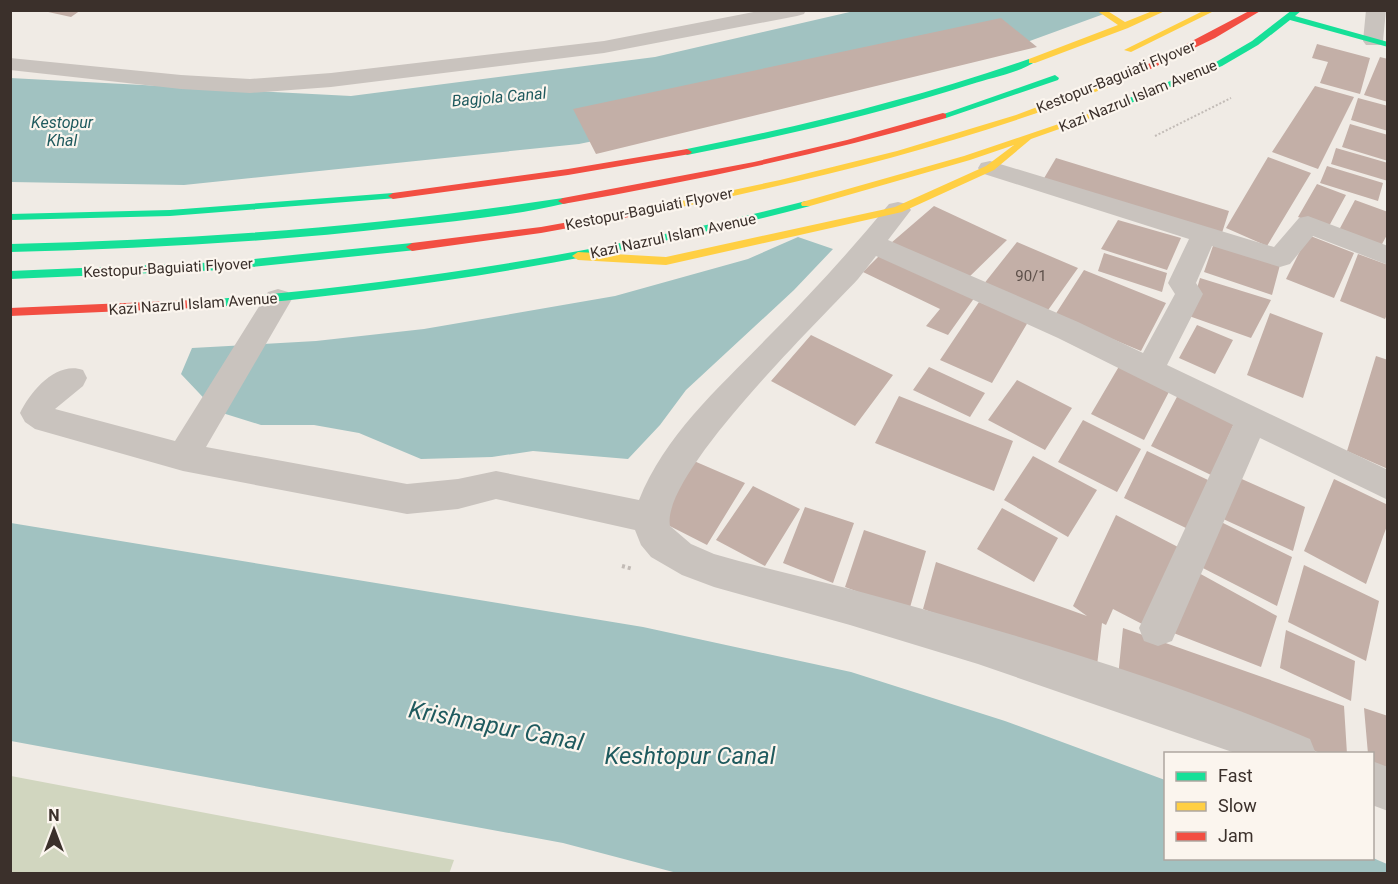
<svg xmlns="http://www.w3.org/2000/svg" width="1398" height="884" font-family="Roboto,sans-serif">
	<rect width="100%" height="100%" fill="#f0ebe5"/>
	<path fill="#d1d6bf" d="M11 776 454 860 449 874 11 873Z"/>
	<path fill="#a1c2c1" d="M854 11H1112L972 62 579 144 184 185 11 182 10 78 351 96 655 57Z
		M798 237 833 249 794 290 686 390 660 425 628 459 533 451 492 457 421 459 359 433 314 425H261L216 411 181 374 192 348 316 341 424 329 615 296 748 259Z
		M11 523 643 627 851 672 1005 721 1165 780 1166 858H1373L1387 864V873H677L563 843 11 741Z"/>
	<path fill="#c3afa7" d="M39 10H81L71 17Z
		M1001 18 1037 47 596 154 573 109Z
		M1317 44 1370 58 1360 94 1320 83 1328 62 1312 58Z
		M1380 57 1388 59V102L1364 95Z
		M1315 86 1354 97 1318 169 1272 152Z
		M1358 98 1388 106V131L1351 120Z
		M1350 124 1388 135V161L1342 147Z
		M1336 148 1388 163V181L1331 164Z
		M1268 157 1311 173 1267 246 1226 228Z
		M1056 158 1229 211 1221 236 1043 180Z
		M1327 166 1383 183 1378 201 1320 183Z
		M1317 184 1346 195 1328 228 1298 217Z
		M1355 200 1388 212V233L1381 246 1339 230Z
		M934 206 1007 240 965 281 891 243Z
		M1118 220 1181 238 1167 270 1101 249Z
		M1308 235 1354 253 1334 298 1286 279Z
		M1017 242 1078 268 1046 313 983 285Z
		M1214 243 1280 265 1272 295 1204 272Z
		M882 253 975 297 948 335 926 326 940 309 863 272Z
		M1104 253 1167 273 1162 292 1098 271Z
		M1358 254 1388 265V312L1385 319 1340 301Z
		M1084 270 1166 303 1141 351 1055 315Z
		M1200 278 1271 300 1251 338 1189 316Z
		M979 302 1028 322 992 383 940 360Z
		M1270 313 1323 333 1303 398 1247 375Z
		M1197 325 1233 340 1215 374 1179 358Z
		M811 335 893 375 855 426 771 381Z
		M1376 356 1388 360V469L1347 451Z
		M1121 363 1172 386 1144 440 1091 414Z
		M929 367 985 393 970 417 913 390Z
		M1017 380 1072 408 1045 450 988 420Z
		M1179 393 1236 419 1211 475 1151 446Z
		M899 396 1013 441 994 491 875 443Z
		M1083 420 1141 449 1117 492 1058 462Z
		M1147 451 1208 480 1188 529 1124 498Z
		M1033 456 1097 490 1068 537 1004 500Z
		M694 461 745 483 707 545 656 519Z
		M1235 476 1305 507 1293 551 1221 518Z
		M1334 479 1388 505V523L1366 584 1304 551Z
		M753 486 800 509 765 566 716 540Z
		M805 507 854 523 833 583 783 563Z
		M1002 508 1058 538 1034 582 977 549Z
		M1116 515 1178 547 1146 626 1113 609 1106 625 1102 623 1096 674 923 609 936 562 1087 616 1073 606Z
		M1215 519 1292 557 1277 606 1197 565Z
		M864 530 926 551 909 611 845 587Z
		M1304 565 1379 601 1366 661 1288 622Z
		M1197 572 1277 616 1261 667 1171 632Z
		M1123 628 1344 706 1347 754H1323L1118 677Z
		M1286 630 1355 661 1351 701 1280 668Z
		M1364 708 1388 716V781L1372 776V754H1368Z"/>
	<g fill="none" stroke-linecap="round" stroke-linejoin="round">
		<path stroke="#c2bbb6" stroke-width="2" stroke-dasharray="2 2" stroke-linecap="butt" d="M1155 136 1231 98"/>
		<path stroke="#c2bbb6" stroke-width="4" stroke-dasharray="3 3" stroke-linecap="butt" d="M622 566 633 569"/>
		<path fill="#c9c3be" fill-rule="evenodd" d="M764 10H806L804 14 797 16 604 53 331 87 250 93 181 89 10 70V58L181 75 250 79 331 73 604 41Z
			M1366 10H1386L1383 41 1380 45H1366L1363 41Z
			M990 161 1274 247 1299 218 1308 216 1388 246V265L1313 236 1290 264 1280 267 1212 246 1196 283 1203 294 1167 365 1388 470V500L1260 438 1172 641 1158 646 1144 641 1139 628 1233 425 1058 338 876 256 858 279C820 320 660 475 670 526L691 544 714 554C759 567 805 577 850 589 1005 631 1162 677 1310 739L1316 754H1238L978 664 850 625 714 587 682 575 651 557 641 545 635 530 496 499 458 509 407 514 183 471 35 429 25 422 20 413C31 391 56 361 83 370L87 378 83 386 55 409 175 441 268 292 278 289 288 292 292 299 206 447 407 484 458 479 496 471 639 500C665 434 721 386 769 336 811 294 851 250 889 204L898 202 907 204 911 210 888 240 1078 322 1143 353 1175 294 1168 283 1189 239 981 173 978 168 981 163Z
			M1372 761 1388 767V811L1372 805Z"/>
		<path fill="#16e098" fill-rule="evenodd" d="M1292 10H1302L1295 16 1388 42V47L1290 20 1258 45 1222 66 1094 118 1086 116 1216 62 1252 41Z
			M1029 59 1036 61C1022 72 990 78 972 84 879 114 783 136 687 155L682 152 687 149C803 126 917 98 1029 59Z
			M1055 75 1059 78 1058 80 946 118 938 116Z
			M393 193 398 196 397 198 170 216 10 220V214L170 210Z
			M563 198 568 201 567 203C513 216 455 221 400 227 271 242 141 249 10 252V244C196 240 380 226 563 198Z
			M806 201 810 202V206C611 258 421 289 217 307L211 303 217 299C418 282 611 251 806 201Z
			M412 243 416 244V250L223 270 10 279V271L223 262Z"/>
		<path fill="#ffcf43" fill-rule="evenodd" d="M1096 10H1106L1125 22 1155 10H1167L1128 28 1035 63H1029V59L1118 25Z
			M1205 10H1216L1131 52 1124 50Z
			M1135 70 1139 73 1138 75C982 139 823 178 658 212L653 209 658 206 780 180 897 151 1016 115Z
			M1088 114 1096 116 1031 139 994 170 902 212 666 265 578 260 572 256 578 252 666 257 895 207 986 166 1014 145 970 160 810 206H802L801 204 802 202 964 156Z"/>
		<path fill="#f24e42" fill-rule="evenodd" d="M1251 10H1262L1215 38 1138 75 1131 73Z
			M943 113 946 114V118C820 155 692 181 563 204L558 201 563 198 754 162 847 140Z
			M687 149 692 152 690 154 568 175 393 199 388 196 393 193 568 169Z
			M658 206 663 209 662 211 541 233 412 251 406 247 412 243 541 227Z
			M217 299 223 303 217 307 10 316V308Z"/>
	</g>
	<g text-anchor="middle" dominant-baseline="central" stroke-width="4.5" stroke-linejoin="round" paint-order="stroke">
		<g font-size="15" fill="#3b302b" stroke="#fbf5ee">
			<text transform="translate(1116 77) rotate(-22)">Kestopur-Baguiati Flyover</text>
			<text transform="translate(1138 96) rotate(-22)">Kazi Nazrul Islam Avenue</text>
			<text transform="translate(649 209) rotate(-11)">Kestopur-Baguiati Flyover</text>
			<text transform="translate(673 236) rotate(-12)">Kazi Nazrul Islam Avenue</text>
			<text transform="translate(168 268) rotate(-3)">Kestopur-Baguiati Flyover</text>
			<text transform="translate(193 304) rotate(-4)">Kazi Nazrul Islam Avenue</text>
		</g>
		<g font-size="15" fill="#5d504a">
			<text x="1031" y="276">90/1</text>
		</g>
		<g font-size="16" font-style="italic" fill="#1f5a5e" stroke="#fbf5ee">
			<text transform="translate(499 97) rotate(-5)">Bagjola Canal</text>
			<text x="62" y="122">Kestopur<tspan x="62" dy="18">Khal</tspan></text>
		</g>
		<g font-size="24" font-style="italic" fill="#1f5a5e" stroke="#fbf5ee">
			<text transform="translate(496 726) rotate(11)">Krishnapur Canal</text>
			<text x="690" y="756">Keshtopur Canal</text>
		</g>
	</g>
	<rect width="1398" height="884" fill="none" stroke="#3b302b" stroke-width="24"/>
	<rect x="1164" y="752" width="210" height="108" fill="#fbf5ee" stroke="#aea6a0" stroke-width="1.5"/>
	<rect x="1176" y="772" width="30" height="9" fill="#16e098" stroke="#aea6a0" stroke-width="1.5"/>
	<text x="1218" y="782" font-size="18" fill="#3b302b">Fast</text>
	<rect x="1176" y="802" width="30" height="9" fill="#ffcf43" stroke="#aea6a0" stroke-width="1.5"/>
	<text x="1218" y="812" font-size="18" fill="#3b302b">Slow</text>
	<rect x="1176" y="832" width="30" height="9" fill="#f24e42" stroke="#aea6a0" stroke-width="1.5"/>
	<text x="1218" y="842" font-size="18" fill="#3b302b">Jam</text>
	<g transform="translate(54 830)" stroke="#fbf5ee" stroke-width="4.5" paint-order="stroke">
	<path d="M0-4.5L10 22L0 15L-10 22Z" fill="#3b302b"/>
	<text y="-9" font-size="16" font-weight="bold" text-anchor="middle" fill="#3b302b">N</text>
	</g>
</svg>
